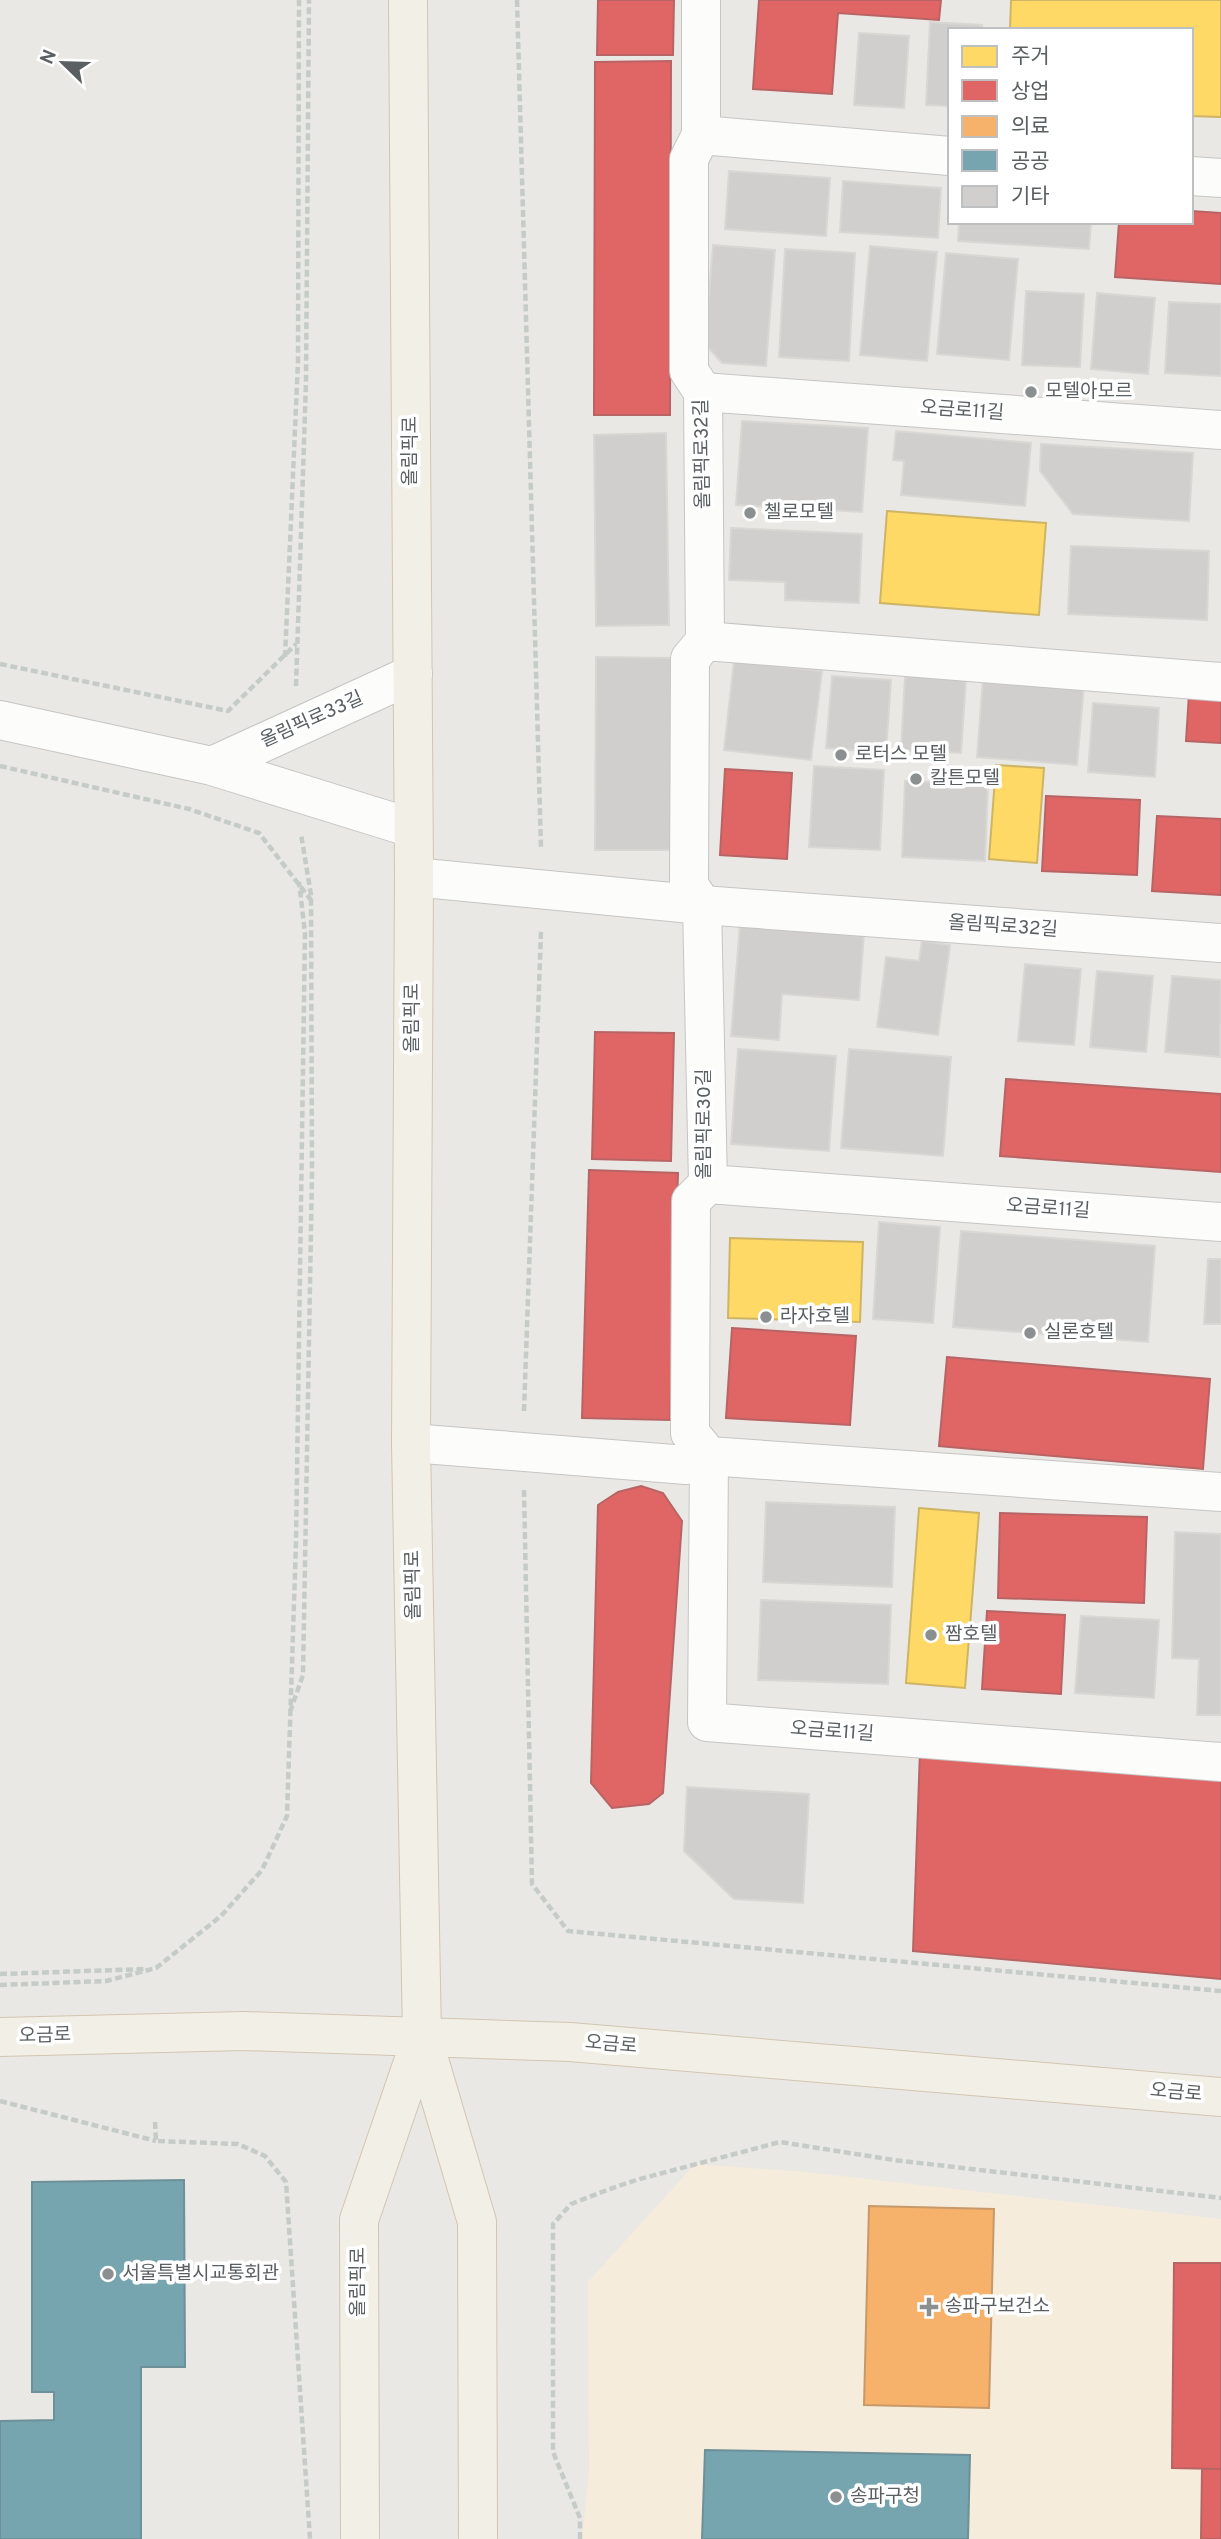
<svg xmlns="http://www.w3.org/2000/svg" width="1221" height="2539" font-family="Overpass,'Noto Sans KR',sans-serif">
	<rect width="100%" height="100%" fill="#eae8e4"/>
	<path fill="#f5ecdc" d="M695 2164 805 2172 1221 2219V2539H582L589 2472 588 2282Z"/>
	<path fill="#ffd966" stroke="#ceb465" stroke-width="2" d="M1011 0H1221V117L1191 116V30H1010Z
		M887 511 1046 523 1039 615 880 603Z
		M996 765 1044 768 1037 863 989 859Z
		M730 1238 863 1242 860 1322 728 1318Z
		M919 1508 979 1513 965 1688 906 1683Z"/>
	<path fill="#e06666" stroke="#b86465" stroke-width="2" d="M598 0H674L673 55H597Z
		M759 0H941L939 20 838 13 832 94 753 89Z
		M671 61 670 415H594L595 62Z
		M1191 211 1221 213V284L1115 277 1119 222H1191Z
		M1189 694 1221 696V743L1186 741Z
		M725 769 792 773 787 859 720 855Z
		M1046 796 1140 800 1137 875 1042 871Z
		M1157 816 1221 819V895L1152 891Z
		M595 1032 674 1033 671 1161 592 1159Z
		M1006 1079 1221 1094V1172L1000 1156Z
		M589 1170 678 1173 670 1420 582 1418Z
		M732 1328 856 1336 850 1425 726 1418Z
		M947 1357 1210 1379 1203 1469 939 1446Z
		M641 1486 663 1493 682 1521 663 1793 649 1804 612 1808 591 1783 598 1505 618 1492Z
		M1000 1513 1147 1517 1144 1603 998 1598Z
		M987 1611 1065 1615 1061 1694 982 1689Z
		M920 1751 1221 1776V1979L913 1951Z
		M1174 2263H1221V2469L1172 2468Z
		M1202 2469H1221V2539H1201Z"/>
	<path fill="#f6b26b" stroke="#c79968" stroke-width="2" d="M869 2206 994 2209 989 2408 864 2405Z"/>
	<path fill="#76a5af" stroke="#6e9098" stroke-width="2" d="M184 2180 185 2367H141V2539H0V2421L54 2420V2392H32V2182Z
		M705 2450 970 2455 968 2539H702Z"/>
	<path fill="#d1cfcd" stroke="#d9d7d4" stroke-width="2" d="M930 22 982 25V30H950V106L926 105Z
		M859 33 909 36 904 108 854 105Z
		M729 171 830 178 826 236 725 229Z
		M843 181 941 188 938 238 840 232Z
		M959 222H1091L1089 249 958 241Z
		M713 245 775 250 766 366 722 363 705 344Z
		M870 246 937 252 927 361 860 355Z
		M785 249 855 253 849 361 779 357Z
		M946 253 1018 259 1009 360 937 354Z
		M1026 291 1084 294 1080 367 1022 365Z
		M1097 293 1155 298 1148 374 1091 369Z
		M1169 302 1221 304V376L1165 373Z
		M742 421 868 428 862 512 736 505Z
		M896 431 1031 443 1025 506 901 495 904 461 893 460Z
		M666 433 669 625 596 626 594 435Z
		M1041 444 1193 453 1189 521 1073 514 1040 471Z
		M731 528 862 534 859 603 785 600V582L729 580Z
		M1071 546 1209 551 1207 620 1068 614Z
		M596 657 674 658 673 850H595Z
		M734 661 822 671 811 760 724 750Z
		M832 676 891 680 886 753 826 748Z
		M905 676 966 680 961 753 901 750Z
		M983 678 1084 685 1077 765 977 757Z
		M1093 703 1159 708 1155 777 1088 772Z
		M814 766 884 770 880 850 809 847Z
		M905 781 988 784 985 861 902 857Z
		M740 924 864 934 859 1000 782 994 779 1040 731 1036Z
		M922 941 950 945 938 1035 877 1027 886 957 919 961Z
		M1025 964 1081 969 1074 1045 1018 1041Z
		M1097 971 1153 976 1146 1052 1090 1047Z
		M1172 976 1221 980 1220 1057 1165 1052Z
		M738 1049 836 1056 829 1151 731 1144Z
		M849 1049 951 1057 943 1156 841 1148Z
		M879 1222 940 1227 933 1323 873 1319Z
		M961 1231 1155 1246 1148 1342 953 1327Z
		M1208 1259H1221V1324H1204Z
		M766 1502 895 1507 892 1587 763 1582Z
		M1175 1532 1221 1534V1715H1197L1199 1659 1172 1658Z
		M761 1600 891 1605 888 1684 758 1680Z
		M1081 1616 1159 1620 1154 1698 1075 1693Z
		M687 1787 809 1794 803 1903 734 1899 684 1851Z"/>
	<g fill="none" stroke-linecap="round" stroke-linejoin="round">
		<defs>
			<path id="minor" d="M701 0V135L689 159V371L703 392 705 641 690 659 689 885 702 905 708 1184 691 1201 690 1433 709 1456 707 1722 1221 1762
				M701 135 950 156
				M1191 176 1221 178
				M703 392 1221 430
				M705 641 1221 682
				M0 720 212 766 412 828
				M212 766 413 674
				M414 877 702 905 1221 943
				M708 1184 1221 1222
				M411 1443 686 1465 709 1456 1221 1492"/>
			<path id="major" d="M408 0 414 877 411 1443 422 2036 477 2222 478 2539
				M0 2037 244 2031 570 2042 1221 2097
				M360 2539 359 2220 422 2036"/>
		</defs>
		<use href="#minor" stroke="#c5c5c4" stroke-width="40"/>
		<use href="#major" stroke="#d2c5b1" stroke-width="40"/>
		<path stroke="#c5cbc7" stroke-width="4.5" stroke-dasharray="7 3.5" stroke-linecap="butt" d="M517 0 541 848
			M285 657 298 361 299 0
			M0 664 228 711 296 644
			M296 686 306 381 309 0
			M0 766 189 809 259 833 311 900
			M524 1411 541 931
			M524 1490 532 1884 568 1931 1221 1991
			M290 1712 303 1675 312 1173 311 895 301 834
			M0 1974 145 1969
			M0 1985 106 1981 156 1968 221 1916 262 1870 287 1816 296 1542 305 933 299 882
			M0 2101 156 2141
			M155 2122 156 2141 238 2144 265 2156 286 2182 310 2539
			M580 2539V2518L553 2452V2224L571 2204 607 2190 636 2180 780 2142 894 2160 1221 2198"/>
		<use href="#minor" stroke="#fcfcfb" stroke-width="38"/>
		<use href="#major" stroke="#f2efe7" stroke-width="38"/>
	</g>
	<g fill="#8c8f90" stroke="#fff" stroke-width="2.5">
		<circle cx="1031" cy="392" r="7"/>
		<circle cx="750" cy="513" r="7"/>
		<circle cx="841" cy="755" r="7"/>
		<circle cx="916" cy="779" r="7"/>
		<circle cx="766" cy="1317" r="7"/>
		<circle cx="1030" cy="1333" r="7"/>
		<circle cx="931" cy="1635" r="7"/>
		<circle cx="108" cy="2274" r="7"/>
		<path d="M925.5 2296.5h7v7h7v7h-7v7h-7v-7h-7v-7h7z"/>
		<circle cx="836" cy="2497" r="7"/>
	</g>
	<g text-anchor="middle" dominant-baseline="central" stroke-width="7" stroke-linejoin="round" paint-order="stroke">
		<g font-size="19" fill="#5a5f62" stroke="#fff" text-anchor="start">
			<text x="1045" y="392">모텔아모르</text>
			<text x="764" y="513">첼로모텔</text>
			<text x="855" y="755">로터스 모텔</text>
			<text x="930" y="779">칼튼모텔</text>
			<text x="780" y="1317">라자호텔</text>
			<text x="1044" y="1333">실론호텔</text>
			<text x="945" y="1635">짬호텔</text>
			<text x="122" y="2274">서울특별시교통회관</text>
			<text x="945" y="2307">송파구보건소</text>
			<text x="850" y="2497">송파구청</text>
		</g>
		<g font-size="19" fill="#5a5f62" stroke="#fff">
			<text transform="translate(962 411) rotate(4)">오금로11길</text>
			<text transform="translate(411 451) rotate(-90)">올림픽로</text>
			<text transform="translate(703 454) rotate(-91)">올림픽로32길</text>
			<text transform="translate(312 720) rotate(-24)">올림픽로33길</text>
			<text transform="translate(1003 927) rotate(4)">올림픽로32길</text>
			<text transform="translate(413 1018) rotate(-90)">올림픽로</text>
			<text transform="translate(705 1124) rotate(-90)">올림픽로30길</text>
			<text transform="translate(1048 1209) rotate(4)">오금로11길</text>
			<text transform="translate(414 1585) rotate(-91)">올림픽로</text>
			<text transform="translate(832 1732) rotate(4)">오금로11길</text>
			<text transform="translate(45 2036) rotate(-1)">오금로</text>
			<text transform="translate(611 2045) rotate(5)">오금로</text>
			<text transform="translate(1176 2093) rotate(5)">오금로</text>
			<text transform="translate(359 2282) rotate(-90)">올림픽로</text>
		</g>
	</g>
	<rect x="948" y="28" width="245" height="196" fill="#ffffff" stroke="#bdbfc0" stroke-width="2"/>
	<rect x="962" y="46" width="35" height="21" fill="#ffd966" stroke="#bdbfc0" stroke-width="2"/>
	<text x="1011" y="63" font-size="21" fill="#5a5f62">주거</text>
	<rect x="962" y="80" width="35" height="21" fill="#e06666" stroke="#bdbfc0" stroke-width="2"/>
	<text x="1011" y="98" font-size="21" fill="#5a5f62">상업</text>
	<rect x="962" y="116" width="35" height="21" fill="#f6b26b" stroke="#bdbfc0" stroke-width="2"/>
	<text x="1011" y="133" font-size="21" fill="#5a5f62">의료</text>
	<rect x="962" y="150" width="35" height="21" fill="#76a5af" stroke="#bdbfc0" stroke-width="2"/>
	<text x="1011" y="168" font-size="21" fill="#5a5f62">공공</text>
	<rect x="962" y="186" width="35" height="21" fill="#d1cfcd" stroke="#bdbfc0" stroke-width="2"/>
	<text x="1011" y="203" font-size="21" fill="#5a5f62">기타</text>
	<g transform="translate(63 63) rotate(293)" stroke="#ffffff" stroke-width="5" paint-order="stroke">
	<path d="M0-5L12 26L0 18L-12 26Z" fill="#5a5f62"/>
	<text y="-10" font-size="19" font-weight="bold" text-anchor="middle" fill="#5a5f62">N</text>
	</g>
</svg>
